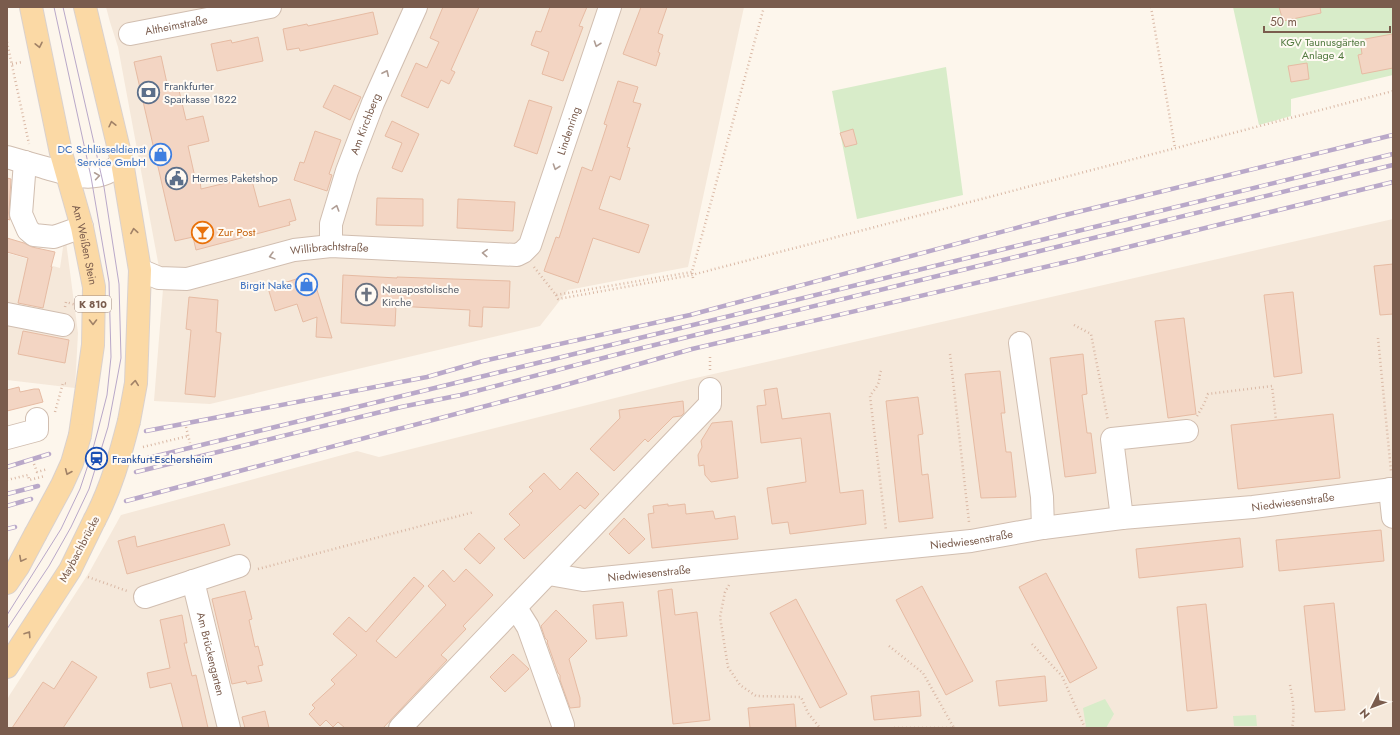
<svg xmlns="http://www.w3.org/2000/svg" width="1400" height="735" font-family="Jost,sans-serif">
	<rect width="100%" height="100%" fill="#fdf6ec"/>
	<path fill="#f5e8da" d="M106 7H744L688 267 568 290 540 326 210 404 154 401 163 289 118 47 110 22Z
		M1393 219V728H7V700L9 696 90 571 121 515 357 451 379 457 687 380Z
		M65 234 78 333 75 388 7 380V253L60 268Z"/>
	<path fill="#d8ecc9" d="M1233 7H1393V75L1291 99V116L1259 125Z
		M946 67 963 195 857 219 832 91Z
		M1105 699 1114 714 1106 728 1086 727 1083 708Z
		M1256 715 1257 726H1234L1233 716Z"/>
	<path fill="#f3d5c3" stroke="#e6bba3" d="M443 7H479L451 70 455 72 449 84 441 80 428 108 401 96 416 63 427 68 439 42 430 38Z
		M550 7H587L579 26 583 27 563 81 542 74 549 52 531 45 536 31 541 32Z
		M641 7H667L658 33 663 35 658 52 660 53 656 66 623 54Z
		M1279 7H1320L1321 13 1283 21Z
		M373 12 378 34 300 51 299 48 287 50 283 29 307 24 308 26Z
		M1392 34 1393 41V68L1362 74 1358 55 1362 54 1360 40Z
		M258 37 263 61 217 71 211 44 231 40 232 43Z
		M161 56 168 88 178 86 186 120 203 116 209 141 188 146 196 182 200 181 201 189 251 177 259 207 290 199 296 220 289 222 290 225 196 250 193 237 175 241 134 62Z
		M1307 63 1309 79 1291 82 1288 66Z
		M618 81 638 87 633 102 641 104 627 147 630 148 620 180 610 176 599 209 649 225 639 253 593 238 578 283 544 271 556 237 559 238 582 167 592 171 607 125 604 124Z
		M334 85 361 97 350 120 323 107Z
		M529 100 552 107 537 154 514 146Z
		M392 121 419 134 402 172 392 168 402 143 385 136Z
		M853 129 857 144 845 147 840 133Z
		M315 131 341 140 329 174 332 175 327 191 294 180 300 162 304 163Z
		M7 178 11 179 9 213 10 220 7 219Z
		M377 198 423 199V226L376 225Z
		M458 199 515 202 513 231 457 228Z
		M7 238 24 243 32 247 55 252 51 267H52L43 308 18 303 28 258 7 252Z
		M1393 264V314L1380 315 1374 266Z
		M312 274 332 338 316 337 317 317 303 322 297 304 275 311 268 288Z
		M343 275 397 278V277L510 281 509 308 483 307 482 327 469 326 470 310 396 306 395 326 341 323Z
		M1293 292 1302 373 1274 377 1264 295Z
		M189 297 218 300 216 332 221 333 215 397 185 394 191 330 186 329Z
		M1184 318 1196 414 1168 418 1155 321Z
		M23 331 69 340 65 363 18 354Z
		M1083 354 1087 394 1082 395 1087 433H1091L1096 473 1065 477 1050 358Z
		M1000 371 1005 413H1001L1006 452H1011L1016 497 981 498 965 374Z
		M19 387 20 392 34 389H39L43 402 7 411V390Z
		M777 388 782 419 830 413 840 493 863 490 866 524 790 534 788 522 772 524 767 488 806 482 801 438 761 443 757 406 766 405 764 390Z
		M918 397 923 434 918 435 922 475 928 474 933 518 899 522 886 401Z
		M683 401 684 413 681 416 673 417 648 442 645 439 614 471 590 449 620 418 619 410Z
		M1333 414 1340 478 1238 489 1231 425Z
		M732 421 738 478 711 482 705 475 704 465 699 466 698 455 702 447 701 441 712 423Z
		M577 472 599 494 585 509 580 505 524 559 504 539 520 525 509 514 533 491 529 487 544 473 560 490Z
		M668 504V506L685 504 686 514 713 511 715 519 735 516 738 539 652 548 648 514 654 513 653 506Z
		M624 518 645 539 629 554 609 534Z
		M224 524 230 545 127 574 118 541 135 536 137 547Z
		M1381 530 1384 561 1279 571 1276 540Z
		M479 533 495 548 480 564 464 549Z
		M1240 538 1243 567 1139 578 1136 549Z
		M466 569 493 595 463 626 466 629 441 655 447 660 383 728H345L338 722 333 727 326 720 320 726 309 714 315 708 312 705 335 684 331 680 357 655 333 634 349 617 366 632 414 577 424 586 376 641 396 658 446 605 428 586 443 570 454 582Z
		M1046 573 1097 668 1070 683 1019 587Z
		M922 586 973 681 946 695 896 600Z
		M672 589 675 615 697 612 710 720 673 724 658 591Z
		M245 591 252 619 249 620 255 647 258 646 263 665 258 666 262 681 247 684 246 681 232 684 212 599Z
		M796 599 847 694 820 708 770 613Z
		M623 602 627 636 596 639 593 605Z
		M1334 603 1345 710 1315 712 1304 606Z
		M1206 604 1217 708 1187 711 1177 607Z
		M556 610 587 641 569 659 580 698V707L570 708 560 680V675L558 673 547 642 548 641 545 638 541 626Z
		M182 615 187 643H184L192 676 196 675 208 728H183L171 683 150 688 147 673 170 668 160 620Z
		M513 654 529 669 505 692 490 677Z
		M72 661 97 677 63 728H12L43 682 54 689Z
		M1045 676 1047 701 999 706 996 681Z
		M919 691 921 716 874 720 871 696Z
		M794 704 796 728H750L748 708Z
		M265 711 269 728H245L242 717Z"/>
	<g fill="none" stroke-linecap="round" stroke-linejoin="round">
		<defs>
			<g id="minor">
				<path id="s1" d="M130 34 270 7"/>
				<path d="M7 157C20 161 33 164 46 168 74 176 100 185 122 162"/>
				<path d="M25 162 21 214 28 230 34 235 54 237 82 227"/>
				<path id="s2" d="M331 246V224L347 171 373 103 416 7"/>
				<path id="s3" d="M140 270 159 278 187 279 294 250 331 246 517 255 523 252 530 245 610 7"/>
				<path d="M7 314 63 325"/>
				<path d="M1020 343 1042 497 1043 528"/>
				<path d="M7 438 37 430V419"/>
				<path d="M1390 489 1393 517"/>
				<path d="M1122 518 1112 439 1187 431"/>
				<path id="s4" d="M549 574 583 580 971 541 1043 528 1122 518 1253 507 1393 489"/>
				<path id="s5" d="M193 581 229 728"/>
				<path d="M145 597 239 566"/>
				<path d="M516 608 528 627 563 725"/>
				<path d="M400 728 710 404V389"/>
			</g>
			<g id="major">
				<path id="s6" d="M31 7 61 153 82 227 94 287 93 345 80 435"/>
				<path d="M85 7 122 162 140 270 136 383 129 421"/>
				<path d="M7 583 18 567 35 535"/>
				<path d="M7 667 70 570 94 521"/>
			</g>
		</defs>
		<use href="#minor" stroke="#d1beb0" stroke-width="24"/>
		<use href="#major" stroke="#dad1cd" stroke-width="24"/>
		<path stroke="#d9b8a5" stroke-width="2.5" stroke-dasharray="1 3" stroke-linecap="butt" d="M1151 7 1175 148
			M7 42 29 144
			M12 64 22 62 23 63
			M534 267 556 295 692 272
			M693 278 692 272 764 7
			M556 295 558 299 692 275 1393 91
			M65 307 66 302 76 305
			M1074 325 1091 334 1108 421
			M1378 338 1391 471
			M950 354 969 522
			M710 370V357
			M881 371C879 375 880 380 878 384 876 389 872 392 870 396L886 530
			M55 412 63 383 68 384
			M1197 416 1204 404 1208 394 1272 386 1276 420
			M186 427 190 443
			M143 447 188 436
			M34 464 37 472 48 469
			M7 480 28 475 29 480 45 476
			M258 569 474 512
			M88 577 127 591
			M729 585 725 592 720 617 728 667 740 685 756 696 801 697 808 713 820 728
			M1032 644 1062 676 1085 728
			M889 646 923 673 954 728
			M1290 685C1293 700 1295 714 1292 728
			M894 728H955"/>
		<use href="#minor" stroke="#fff" stroke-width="22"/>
		<use href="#major" stroke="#fbd9a5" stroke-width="22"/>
		<path stroke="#b9a8c9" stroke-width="1" d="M7 615 61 529 80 489 91 456 98 430 107 395 111 357 109 282 91 177 54 7
			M7 629 49 566 71 527 89 489 108 427 121 358 119 284 104 187 63 7"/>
		<defs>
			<path id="rail" d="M146 431 427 377 483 361 690 315 1061 216 1393 135
				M140 460 1393 154
				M7 467 49 454
				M136 472 401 407 461 395 634 350 1393 165
				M7 494 38 486
				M126 501 558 387 692 349 1075 260 1393 182
				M7 506 31 499
				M7 529 15 527"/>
		</defs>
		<use href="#rail" stroke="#b9a8c9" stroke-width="4.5"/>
		<use href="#rail" stroke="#fffaf3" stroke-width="3" stroke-dasharray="9" stroke-linecap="butt"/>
		<defs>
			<path id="major-bridge" d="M94 521C111 489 120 456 129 421
				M35 535 62 485 72 463 80 435"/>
		</defs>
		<use href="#major-bridge" stroke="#dad1cd" stroke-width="24" stroke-linecap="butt"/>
		<use href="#major-bridge" stroke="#fbd9a5" stroke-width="22"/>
	</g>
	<defs><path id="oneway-chevron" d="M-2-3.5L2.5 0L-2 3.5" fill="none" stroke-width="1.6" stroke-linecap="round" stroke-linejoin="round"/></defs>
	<g stroke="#af9d94">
		<use href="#oneway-chevron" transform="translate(597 44) rotate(109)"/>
		<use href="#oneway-chevron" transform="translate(386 73) rotate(-65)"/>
		<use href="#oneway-chevron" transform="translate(556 167) rotate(109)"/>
		<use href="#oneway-chevron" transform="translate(97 176) rotate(-8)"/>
		<use href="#oneway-chevron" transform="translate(336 208) rotate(-73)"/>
		<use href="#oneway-chevron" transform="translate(485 253) rotate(-177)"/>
		<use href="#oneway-chevron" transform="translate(272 256) rotate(165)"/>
	</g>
	<g stroke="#a18267">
		<use href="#oneway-chevron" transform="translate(39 45) rotate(78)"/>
		<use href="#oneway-chevron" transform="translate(112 124) rotate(-103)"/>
		<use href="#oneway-chevron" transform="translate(134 231) rotate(-99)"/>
		<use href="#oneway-chevron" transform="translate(93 322) rotate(90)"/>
		<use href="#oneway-chevron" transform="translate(135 383) rotate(-84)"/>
		<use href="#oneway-chevron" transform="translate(68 472) rotate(113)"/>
		<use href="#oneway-chevron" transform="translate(22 559) rotate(118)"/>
		<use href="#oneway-chevron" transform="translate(28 634) rotate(-57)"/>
	</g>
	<defs>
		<symbol id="bank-ring" viewBox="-11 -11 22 22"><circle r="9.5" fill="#fffaf3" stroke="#5c6f8a" stroke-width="1.5"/><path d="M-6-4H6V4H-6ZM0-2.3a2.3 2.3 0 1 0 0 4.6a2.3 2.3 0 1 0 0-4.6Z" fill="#5c6f8a"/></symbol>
		<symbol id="shop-ring" viewBox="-11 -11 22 22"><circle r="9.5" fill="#fffaf3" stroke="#3f7fe0" stroke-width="1.5"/><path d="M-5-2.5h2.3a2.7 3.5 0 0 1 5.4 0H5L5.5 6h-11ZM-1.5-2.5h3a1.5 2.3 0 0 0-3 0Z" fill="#3f7fe0"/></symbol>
		<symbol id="civic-ring" viewBox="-11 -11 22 22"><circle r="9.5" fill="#fffaf3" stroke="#5c6f8a" stroke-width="1.5"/><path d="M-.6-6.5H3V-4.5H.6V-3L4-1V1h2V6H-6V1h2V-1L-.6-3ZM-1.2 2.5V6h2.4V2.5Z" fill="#5c6f8a"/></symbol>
		<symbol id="bar-ring" viewBox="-11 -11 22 22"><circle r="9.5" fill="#fffaf3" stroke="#e8710a" stroke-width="1.5"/><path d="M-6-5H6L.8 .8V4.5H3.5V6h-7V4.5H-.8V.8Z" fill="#e8710a"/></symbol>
		<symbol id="church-ring" viewBox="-11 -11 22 22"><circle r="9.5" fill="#fffaf3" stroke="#6b7280" stroke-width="1.5"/><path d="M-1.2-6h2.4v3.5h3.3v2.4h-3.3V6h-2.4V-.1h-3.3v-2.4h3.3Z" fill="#6b7280"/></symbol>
		<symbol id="station-ring" viewBox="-11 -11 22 22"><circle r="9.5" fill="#fffaf3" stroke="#1a4fb4" stroke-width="1.5"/><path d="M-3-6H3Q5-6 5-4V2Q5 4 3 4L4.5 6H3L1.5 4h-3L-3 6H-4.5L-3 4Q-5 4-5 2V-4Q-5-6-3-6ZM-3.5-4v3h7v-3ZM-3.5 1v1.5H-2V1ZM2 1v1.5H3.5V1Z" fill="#1a4fb4"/></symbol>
	</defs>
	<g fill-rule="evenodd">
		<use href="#bank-ring" x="136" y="80" width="25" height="25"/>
		<use href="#shop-ring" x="148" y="142" width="25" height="25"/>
		<use href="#civic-ring" x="164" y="166" width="25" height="25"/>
		<use href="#bar-ring" x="190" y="220" width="25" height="25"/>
		<use href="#shop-ring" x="294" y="272" width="25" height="25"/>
		<use href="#church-ring" x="354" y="282" width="25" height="25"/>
		<use href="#station-ring" x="84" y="446" width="25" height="25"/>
	</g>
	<g text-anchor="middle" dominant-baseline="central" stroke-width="4" stroke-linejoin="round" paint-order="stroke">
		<rect fill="#fffaf3" stroke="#a28b7f" stroke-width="1" x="75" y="296" width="36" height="16" rx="3"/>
		<g font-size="10" font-weight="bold" fill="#7a5c4d">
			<text x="93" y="304">K 810</text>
		</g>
		<g font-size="11" fill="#7a5c4d" stroke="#fffaf3">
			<text stroke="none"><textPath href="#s1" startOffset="47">Altheimstraße</textPath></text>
			<text stroke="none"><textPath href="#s2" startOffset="128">Am Kirchberg</textPath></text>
			<text stroke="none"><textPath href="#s3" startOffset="520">Lindenring</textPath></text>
			<text stroke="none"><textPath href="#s6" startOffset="244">Am Weißen Stein</textPath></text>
			<text stroke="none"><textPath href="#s3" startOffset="195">Willibrachtstraße</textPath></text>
			<text stroke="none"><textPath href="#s4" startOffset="749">Niedwiesenstraße</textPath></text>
			<text stroke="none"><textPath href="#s4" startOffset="425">Niedwiesenstraße</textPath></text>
			<text transform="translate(79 549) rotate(-62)">Maybachbrücke</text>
			<text stroke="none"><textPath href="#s4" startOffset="101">Niedwiesenstraße</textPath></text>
			<text stroke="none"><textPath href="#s5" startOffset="75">Am Brückengarten</textPath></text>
		</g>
		<g font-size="11" fill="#537a41" stroke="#fffaf3">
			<text x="1323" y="42">KGV Taunusgärten<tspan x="1323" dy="13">Anlage 4</tspan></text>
		</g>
		<g font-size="11" fill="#4e5e75" stroke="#fffaf3" text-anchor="start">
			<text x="164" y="86">Frankfurter<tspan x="164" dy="13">Sparkasse 1822</tspan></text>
			<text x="192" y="178">Hermes Paketshop</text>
		</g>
		<g font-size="11" fill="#366cbe" stroke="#fffaf3" text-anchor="end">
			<text x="146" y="149">DC Schlüsseldienst<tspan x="146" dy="13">Service GmbH</tspan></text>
			<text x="292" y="285">Birgit Nake</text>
		</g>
		<g font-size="11" fill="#c56008" stroke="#fffaf3" text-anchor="start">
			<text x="218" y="232">Zur Post</text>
		</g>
		<g font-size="11" fill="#5b616d" stroke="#fffaf3" text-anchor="start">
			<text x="382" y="289">Neuapostolische<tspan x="382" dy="13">Kirche</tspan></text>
		</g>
		<g font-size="11" fill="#164399" stroke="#fffaf3" text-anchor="start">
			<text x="112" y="459">Frankfurt-Eschersheim</text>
		</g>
	</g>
	<rect width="1400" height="735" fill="none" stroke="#7a5c4d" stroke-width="16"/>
	<g transform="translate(1372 707) rotate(228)" stroke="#fffaf3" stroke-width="3" paint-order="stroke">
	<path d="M0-3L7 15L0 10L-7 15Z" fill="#7a5c4d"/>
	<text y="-6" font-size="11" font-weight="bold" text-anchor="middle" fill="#7a5c4d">N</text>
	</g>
	<path d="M1264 26v6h126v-6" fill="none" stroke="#7a5c4d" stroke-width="2"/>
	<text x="1270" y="26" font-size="12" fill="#7a5c4d" stroke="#fffaf3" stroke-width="3" paint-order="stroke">50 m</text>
</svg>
